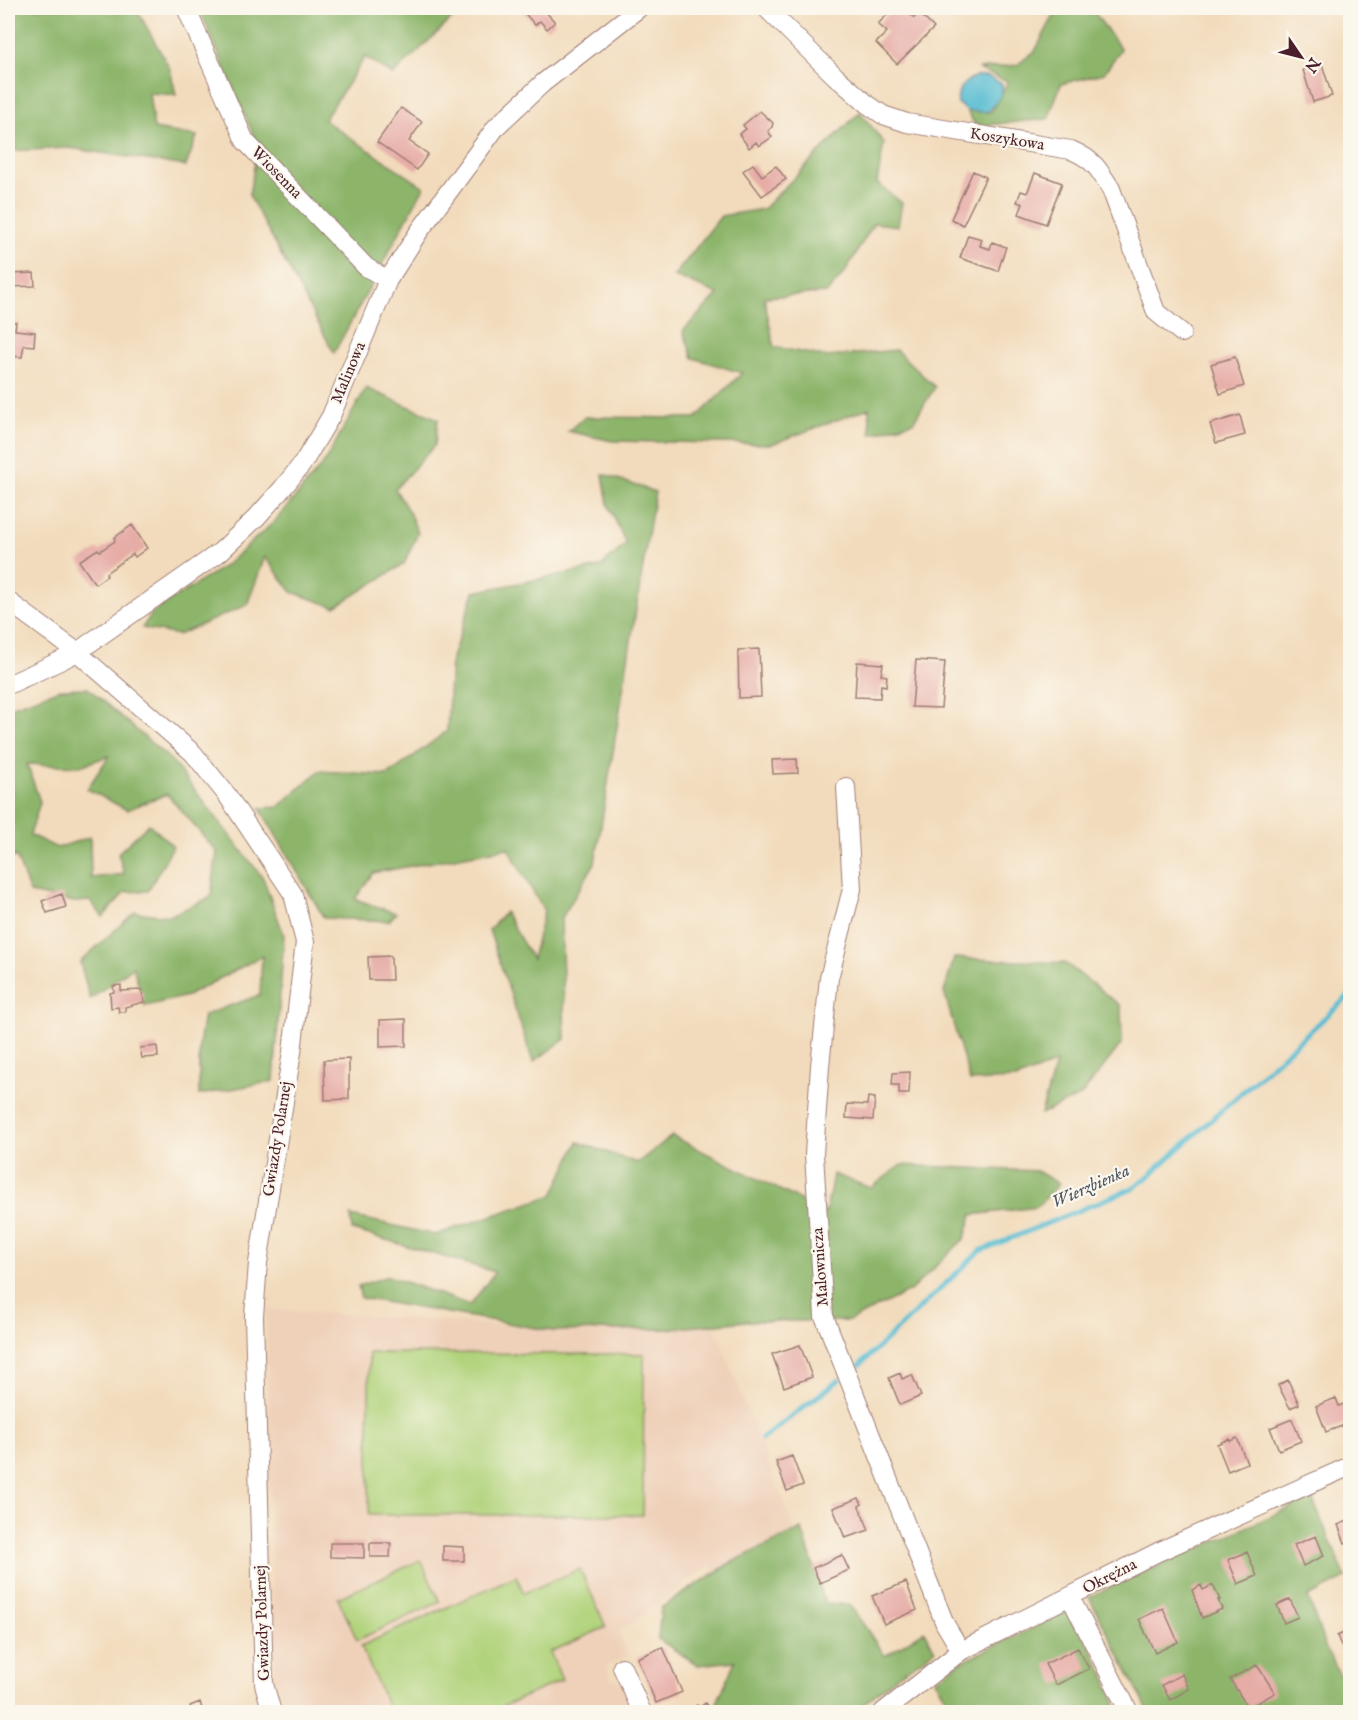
<svg xmlns="http://www.w3.org/2000/svg" width="1358" height="1720" font-family="'IM FELL English',serif">
	<rect width="100%" height="100%" fill="#fbf7ec"/>
	<filter id="ink" filterUnits="userSpaceOnUse"><feTurbulence type="fractalNoise" baseFrequency=".0167" numOctaves="2"/><feDisplacementMap in="SourceGraphic" scale="12" xChannelSelector="R" yChannelSelector="G"/><feConvolveMatrix kernelMatrix="1 2 1 2 8 2 1 2 1" color-interpolation-filters="sRGB"/></filter>
	<filter id="wash" filterUnits="userSpaceOnUse"><feTurbulence type="fractalNoise" baseFrequency=".008" numOctaves="4" result="noise"/><feDisplacementMap in="SourceGraphic" scale="24" xChannelSelector="R" yChannelSelector="G"/><feGaussianBlur stdDeviation="1.35" result="paint"/><feColorMatrix in="noise" values="0 0 0 0 0 0 0 0 0 0 0 0 0 0 0 0 0 1.4 0 .05"/><feComposite in="paint" operator="in"/></filter>
	<g filter="url(#wash)">
		<rect width="100%" height="100%" fill="#f2dbbc"/>
		<path fill="#efd1ba" d="M266 1309 568 1330 714 1324 796 1534 722 1588 710 1565 618 1633 629 1656 606 1666 611 1679 622 1683 635 1712H286L274 1677Z"/>
		<path fill="#b1d37b" stroke="#7e7953" stroke-width="1.5" d="M369 1353 644 1354 643 1515H369Z
			M421 1560 440 1602 357 1640 338 1598Z
			M580 1569 606 1627 550 1652 562 1680 490 1712H390L361 1646 516 1576 524 1593Z"/>
		<path fill="#8cb56b" stroke="#6b6a4b" stroke-width="1.5" d="M8 8H136L170 69 176 95 149 93 154 129 197 136 186 166 69 148 8 151Z
			M199 8H463L393 75 365 57 324 120 424 187 334 353 249 195 258 146Z
			M1058 8H1091L1121 49 1104 73 1061 84 1048 119 976 126 967 111 991 112 1008 82 979 69 1017 65 1035 51Z
			M860 112 884 143 877 183 902 203 898 226 874 223 845 272 827 293 764 297 774 347 827 357 896 350 935 387 913 422 871 434 869 408 772 444 612 441 568 431 585 417 696 418 742 373 693 358 683 331 718 294 674 276 721 216 763 209Z
			M366 388 438 419 435 445 395 489 409 512 418 533 404 564 335 607 292 592 265 557 247 605 178 635 142 628 153 612 226 565 275 521 324 463Z
			M603 474 655 492 595 863 561 919 565 1039 533 1062 489 930 505 912 532 959 544 911 508 848 373 873 355 899 396 913 389 921 324 918 260 808 278 807 319 771 388 775 447 731 451 661 474 592 600 567 626 544 608 504Z
			M88 688 172 761 263 878 284 935 274 1081 199 1095V1045L204 1015 260 995 262 956 187 996 145 1006 133 967 90 999 80 962 135 912 169 916 211 897 217 852 167 794 127 810 87 789 109 756 80 766 27 764 40 802 30 835 57 848 90 837 91 878 124 874 118 853 149 824 173 846 148 891 125 892 103 917 90 901 74 902 30 893 16 856 8 860V708L60 689Z
			M954 958 1065 963 1121 1006 1122 1043 1081 1096 1041 1114 1056 1063 1016 1079 970 1081 944 992Z
			M672 1136 826 1213 833 1174 871 1188 901 1165 1037 1171 1059 1184 1037 1207 972 1215 965 1238 910 1291 849 1321H746L668 1329 553 1331 361 1298 358 1286 388 1276 470 1305 495 1272 352 1230 351 1216 435 1235 553 1195 578 1142 637 1163Z
			M1312 1498 1346 1578 1308 1597 1326 1649 1344 1683 1350 1680V1712H1149L1089 1597Z
			M802 1529 825 1603 850 1605 885 1656 924 1631 935 1650 896 1677 854 1712H713L735 1661 698 1665 658 1639 661 1608 730 1563Z
			M1071 1610 1104 1674 1119 1712H955L935 1680 961 1662Z"/>
		<path fill="#54bcd2" stroke="#4f6e7e" stroke-width="1.5" d="M977 76H987L1002 84C1004 95 995 105 987 112L967 111 958 104C955 89 965 81 977 76Z"/>
		<g fill="none" stroke-linecap="round" stroke-linejoin="round">
			<path stroke="#54bcd2" stroke-width="5" d="M860 1365 980 1251 1133 1188 1150 1175 1350 995
				M762 1439 839 1380"/>
		</g>
		<g id="blocks">
			<path fill="#e6aca6" d="M520 8H542L555 22 547 29 540 21 535 25Z
				M894 8H904L914 18 919 13 934 28 897 64 876 43 887 32 878 24Z
				M1322 64 1332 96 1313 102 1303 70Z
				M401 108 422 122 409 141 428 154 417 170 377 142Z
				M760 111 773 123 772 127 768 131 772 137 759 146 756 142 749 148 739 134 746 129 743 125Z
				M753 164 762 176 776 166 786 179 762 196 743 171Z
				M973 171 986 177 963 225 951 219Z
				M1035 173 1062 183 1046 224 1019 214 1023 204 1017 202 1021 191 1027 193Z
				M968 235 982 239 980 246 990 249 992 242 1006 247 998 271 960 258Z
				M34 273 35 286 8 287V274Z
				M8 321 16 322 15 330 35 332 34 346 24 345 22 357 8 356Z
				M1235 357 1244 386 1220 394 1211 364Z
				M1240 415 1245 435 1216 443 1210 424Z
				M132 525 147 548 135 557 133 554 106 573 107 576 95 584 79 561 98 549 100 551 115 541 114 538Z
				M759 649 761 697 739 698 738 650Z
				M916 660 945 662 941 708 912 707Z
				M857 662 883 664 881 675 887 676 886 686 881 685 880 698 855 697Z
				M797 759 798 773 773 774 772 760Z
				M62 894 66 907 47 913 42 901Z
				M391 956 392 980H369L368 957Z
				M121 985V991L142 990 144 1002 125 1007V1012H119L118 1007 111 1008 110 993 114 992 113 986Z
				M406 1019V1046L380 1047V1020Z
				M157 1046 158 1057 142 1058 140 1048Z
				M349 1059V1099L325 1100 324 1060Z
				M910 1072 909 1094H899V1085H892L893 1073Z
				M868 1097 875 1098 873 1120 846 1118 847 1104 867 1105Z
				M800 1345 812 1377 784 1387 772 1354Z
				M900 1373 902 1379 912 1375 921 1396 900 1405 889 1378Z
				M1288 1380 1299 1404 1290 1408 1278 1385Z
				M1336 1398 1339 1406 1348 1402 1350 1419 1346 1421 1347 1424 1326 1432 1316 1406Z
				M1292 1419 1301 1441 1279 1450 1270 1428Z
				M1237 1438 1247 1463 1228 1471 1217 1444 1229 1439 1230 1441Z
				M792 1456 803 1485 787 1491 776 1462Z
				M859 1498 862 1504 859 1506 869 1530 845 1538 833 1508Z
				M1350 1520V1541L1345 1543 1338 1525Z
				M1316 1536 1324 1556 1303 1566 1294 1545Z
				M330 1543H364V1558L330 1557Z
				M370 1543H391L390 1557H370Z
				M443 1546 464 1547V1561H443Z
				M1247 1552 1257 1576 1238 1584 1228 1560Z
				M842 1555 849 1570 820 1583 813 1568Z
				M906 1582 917 1610 884 1624 872 1596Z
				M1201 1585 1203 1590 1213 1585 1220 1600H1218L1222 1609 1202 1618 1192 1590Z
				M1290 1599 1298 1617 1284 1623 1277 1605Z
				M1163 1608 1178 1642 1155 1653 1139 1619Z
				M1350 1630V1659L1347 1660 1337 1636Z
				M663 1647 682 1692 656 1703 637 1658Z
				M1078 1648 1089 1669 1056 1685 1045 1664Z
				M1257 1665 1275 1693 1248 1708 1230 1679Z
				M1182 1674 1189 1689 1170 1700 1162 1685Z
				M200 1702 203 1712H192L190 1706Z
				M705 1703 711 1711 709 1712H686L697 1705 699 1708Z"/>
		</g>
	</g>
	<g filter="url(#ink)">
		<use href="#blocks" fill-opacity="0" stroke="#9e7d74" stroke-width="1.5"/>
		<g fill="none" stroke-linecap="round" stroke-linejoin="round">
			<defs>
				<path id="street" d="M186 8 245 141 366 267 388 280
					M766 8 835 76 867 104 883 115 907 123 1071 150C1093 159 1099 169 1111 189L1156 312 1182 333
					M8 601 77 652 193 753 227 795 293 894 305 942 292 1052 258 1263 254 1316 264 1684 272 1712
					M8 685 62 660 77 652 220 552 256 518 282 489 303 463 331 416 388 280 418 233 497 126 543 83 639 8
					M846 787 852 889 829 978 820 1066 814 1154 824 1316 945 1624 961 1651
					M1070 1597 1129 1712
					M622 1667 642 1712
					M883 1712 961 1651 1158 1552 1350 1466"/>
			</defs>
			<use href="#street" stroke="#9e7d74" stroke-width="20"/>
			<use href="#street" stroke="#fff" stroke-width="18"/>
		</g>
	</g>
	<g text-anchor="middle" dominant-baseline="central" stroke-width="4.5" stroke-linejoin="round" paint-order="stroke">
		<g font-size="16" fill="#4a1f2b" stroke="#fbf7ec">
			<text transform="translate(1007 140) rotate(9)">Koszykowa</text>
			<text transform="translate(276 173) rotate(46)">Wiosenna</text>
			<text transform="translate(349 373) rotate(-67)">Malinowa</text>
			<text transform="translate(278 1139) rotate(-81)">Gwiazdy Polarnej</text>
			<text transform="translate(821 1267) rotate(-94)">Malownicza</text>
			<text transform="translate(1110 1577) rotate(-27)">Okrężna</text>
			<text transform="translate(263 1623) rotate(-92)">Gwiazdy Polarnej</text>
		</g>
		<g font-size="18" font-style="italic" fill="#4e5665" stroke="#fbf7ec">
			<text transform="translate(1091 1187) rotate(-24)">Wierzbienka</text>
		</g>
	</g>
	<rect width="1358" height="1720" fill="none" stroke="#fbf7ec" stroke-width="30"/>
	<g transform="translate(1301 57) rotate(125)" stroke="#fbf7ec" stroke-width="4.5" paint-order="stroke">
	<path d="M0-4.5L10 22L0 15L-10 22Z" fill="#4a1f2b"/>
	<text y="-9" font-size="16" font-weight="bold" text-anchor="middle" fill="#4a1f2b">N</text>
	</g>
</svg>
